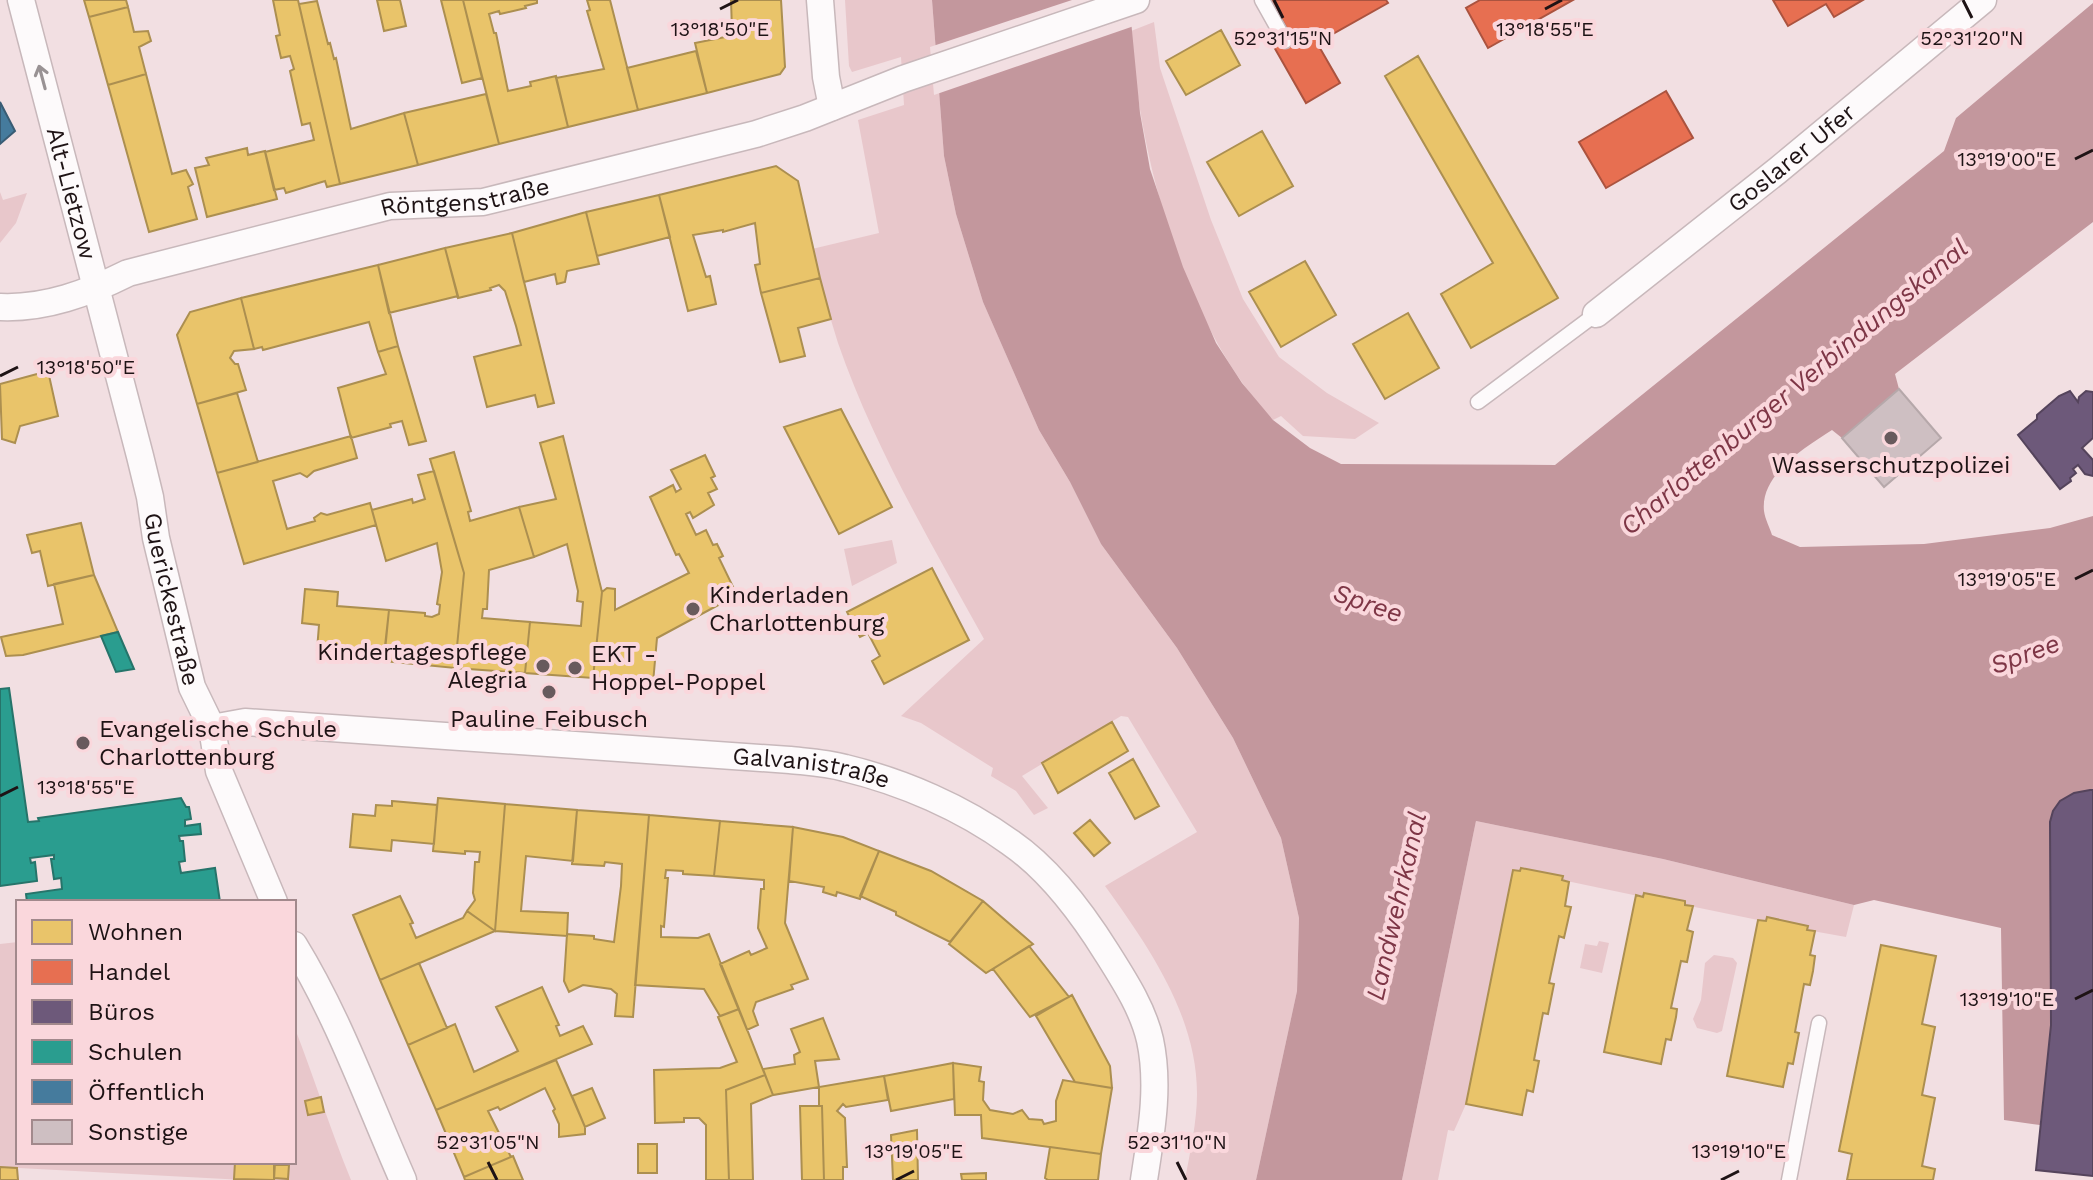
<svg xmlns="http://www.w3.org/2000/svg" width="2093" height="1180" font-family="'Work Sans',sans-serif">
	<rect width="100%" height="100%" fill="#f2dfe2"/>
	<path fill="#e8c7cb" d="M845 0H932L944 156 956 214 983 302 1039 430 1070 482 1101 544 1177 648 1233 738 1281 838 1299 918 1297 991 1256 1180H1185C1190 1152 1197 1122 1197 1094 1197 1016 1149 947 1105 886L1197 832 1128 717 1121 716 1022 776 1048 808 1034 815 1016 791 991 776 993 768 921 723 901 716 984 639C931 543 874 447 838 343 828 312 820 280 812 249L879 233 858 120 904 105 901 57 852 72 849 66Z
		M1154 22 1160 68 1211 220 1243 299 1279 357 1327 393 1379 423 1355 439 1303 436 1281 416 1273 420C1184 327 1139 157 1131 31Z
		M0 192 3 200 27 193 16 223 0 243Z
		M892 540 897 563 852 586 844 549Z
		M1476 821 1663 859 1854 905 1846 937 1807 930 1808 926 1767 918 1766 921 1758 920 1685 905V901L1645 893 1643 897 1562 880V876L1521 868 1520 871 1513 870 1466 1104 1454 1131 1448 1130 1438 1180H1402Z
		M1599 941 1609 943 1602 973 1580 968 1585 944 1597 946Z
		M18 942V1162H294V1026C314 1077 330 1129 351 1180H244L0 1167V944Z
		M1714 955 1733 958 1737 963 1722 1031 1717 1033 1697 1028 1693 1019 1701 1000 1705 963Z"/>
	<path fill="#c3979d" d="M932 0H1129L1140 113 1150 169 1183 267 1216 343 1242 383 1273 420 1310 448 1341 464 1555 465 1944 151 1956 118 2093 3V222L1895 374 1899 389 1842 438 1832 430C1806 447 1760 474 1764 511 1765 519 1770 528 1772 535L1800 547 1924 544 2050 528 2093 516V790C2072 797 2055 798 2050 822L2051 1025 2040 1125 2004 1120 2001 928 1874 900 1854 905 1663 859 1476 821 1402 1180H1256L1297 991 1299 918 1281 838 1233 738 1177 648 1101 544 1070 482 1039 430 983 302 956 214 944 156Z"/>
	<path fill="#f2dfe2" d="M1072 0H1133L1134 26 934 95 930 47Z"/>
	<path fill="#e9c46a" stroke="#ac8f50" stroke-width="2" d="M84 0H126L128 7 89 17Z
		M273 0H298L340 184 327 187 325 181 286 193 284 188 274 190 265 152 314 140 310 123 302 125 290 71 294 69 290 56 281 58 276 36 280 35Z
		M377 0H400L406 26 384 31Z
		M441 0H463L482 78 462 83Z
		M463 0H537V3L525 6 526 8 500 14 499 11 489 14 494 33H496L508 91 531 86 530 82 556 76 568 127 499 144Z
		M587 0H610L638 110 568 127 556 78 604 69 587 11 590 10Z
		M731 0H781L785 67 780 74 707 93 695 43 725 37 732 30Z
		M317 1 328 44 330 43 334 59 336 58 351 129 404 113 418 165 340 184 299 4Z
		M128 7 134 32 148 31 151 41 139 47 146 74 108 85 89 17Z
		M1221 30 1240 65 1186 95 1166 61Z
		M696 51 707 93 638 110 627 68Z
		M1418 56 1558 298 1471 348 1441 294 1493 263 1385 76Z
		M146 74 172 174 186 170 193 184 188 187 197 219 149 232 108 85Z
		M486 94 499 144 418 165 404 113Z
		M1262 131 1293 186 1239 216 1207 162Z
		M247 148 248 155 265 151 277 199 207 217 195 168 209 165 206 158Z
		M776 166 798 181 820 278 761 293 755 265 760 264 755 223 723 232V230L693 235 706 277 710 276 716 304 688 311 659 195Z
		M659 195 670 237 597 256 586 212Z
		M586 212 599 264 567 271 565 282 557 284 555 274 524 282 512 233Z
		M512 233 554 403 538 407 535 395 487 407 474 357 521 345 516 326 505 291 499 285 490 288 491 290 458 298 445 248Z
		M445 248 458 296 389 313 378 265Z
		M1305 261 1336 315 1281 347 1249 292Z
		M378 265 398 346 378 352 369 322 263 350 262 347 254 349 241 298Z
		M820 278 831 319 798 328 805 356 780 362 761 293Z
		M241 298 254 349 234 351 230 358 235 364H238L246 390 197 404 177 335 190 312Z
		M1408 313 1439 368 1385 399 1353 344Z
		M398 346 426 441 409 445 402 421 390 424 391 427 351 438 338 388 386 374 378 352Z
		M48 371 58 416 20 426 15 443 2 439 0 384Z
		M237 393 258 462 217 473 197 404Z
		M841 409 892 507 839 534 784 427Z
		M351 436 357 458 314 471 307 477 300 473 273 481 287 529 315 521 314 518 321 513 327 515 370 503 376 525 244 564 217 473Z
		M563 436 602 592 593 678 525 673 530 622 581 626 583 602 577 601 578 591 567 544 534 557 519 507 556 499 540 443Z
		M454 452 471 511 468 512 470 521 519 507 534 557 489 570 487 609H483L482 618 530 622 525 673 455 668 464 573 430 459Z
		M705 455 715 476 711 478 717 489 708 493 714 505 693 518 690 512 686 514 696 535 706 530 713 545 717 544 723 556 719 558 737 595 657 638 653 683 593 678 602 592 607 588 615 589V610L689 573 679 554 676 555 650 497 673 485 676 492 681 489 671 470Z
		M434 471 464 573 455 668 384 661 389 610 425 613V616L432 617 439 614 440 605 437 604 442 572 437 543 386 561 372 510 412 499 413 503 425 499 418 475Z
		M81 523 94 575 48 586 40 551 32 553 27 535Z
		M932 568 969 640 884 684 872 661 880 656 868 633 860 637 847 612Z
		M94 575 118 632 23 655 6 656 1 637 63 624 54 584Z
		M305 589 338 592 337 606 389 610 384 655 317 650 319 625 302 623Z
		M1112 722 1128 751 1058 793 1042 763Z
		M1133 759 1159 806 1135 819 1109 773Z
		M438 798 505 804 495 931 467 911 475 900 473 893 475 862H479L480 852 465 851V854L433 851Z
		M392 801 437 805 434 844 392 840 391 851 350 847 353 814 375 816 376 805 392 806Z
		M505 804 577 810 573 861 526 856 521 911 568 913 567 936 495 931Z
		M577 810 649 815 633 1017 615 1016 617 994 611 989 583 985 569 992 564 981 567 934 594 936V939L614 942 621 886 622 864 605 862 604 866 572 864Z
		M649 815 720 821 714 876 683 874V871L666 870 665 878H668L664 927 661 926V937L698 938 709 934 739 1009 720 1016 704 989 635 985Z
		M1090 820 1110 843 1094 856 1074 833Z
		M720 821 793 827 785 923 808 979 791 985 793 989 756 1002 753 1011 758 1025 747 1030 720 964 749 951 751 955 767 948 758 928 761 889H764V880L714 876Z
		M793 827 843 837 879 851 860 899 837 892 836 896 823 892 824 887 789 881Z
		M879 851 931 871 983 901 950 942 896 915V912L860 896Z
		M1521 868 1563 876 1562 880 1569 882 1565 906 1571 907 1564 938 1559 936 1549 983 1554 984 1548 1014 1543 1013 1534 1060 1539 1061 1533 1092 1527 1090 1522 1115 1466 1104 1513 870 1520 871Z
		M1644 893 1685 901V905L1693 906 1687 930 1693 932 1687 962 1681 961 1671 1008 1677 1009 1676 1017 1671 1040 1666 1039 1661 1064 1604 1052 1636 895 1643 897Z
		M400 896 413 923 410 924 416 938 463 918 467 911 495 931 380 980 353 915Z
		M983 901 1033 944 986 973 949 944Z
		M1767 917 1808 926 1807 930 1815 931 1810 955 1815 956 1813 971 1810 985 1804 984 1795 1032 1799 1033 1793 1064 1788 1063 1783 1087 1727 1076 1758 920 1766 921Z
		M1881 945 1936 956 1922 1024 1935 1027 1922 1095 1935 1098 1922 1166 1935 1169 1933 1180H1847L1852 1154 1839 1151Z
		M1029 946 1069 997 1030 1017 993 969Z
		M419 963 447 1028 408 1045 380 980Z
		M542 987 559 1025 556 1026 560 1036 583 1026 592 1044 436 1110 408 1045 455 1024 474 1072 518 1051 496 1007Z
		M1072 995 1110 1066 1112 1088 1075 1082 1036 1016Z
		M739 1009 765 1075 726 1090 729 1180H706V1125L699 1118H684V1122L655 1123 654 1070 720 1068 737 1062 718 1017Z
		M823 1018 839 1059 815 1061 819 1087 773 1095 763 1069 795 1064 794 1055 800 1052 791 1029Z
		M556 1060 585 1127V1134L559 1137V1124L553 1111 555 1109 545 1088 500 1110 498 1107 488 1111 511 1157 464 1177 436 1110Z
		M953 1063 981 1067 979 1081 984 1082 983 1100 990 1110 1013 1114 1022 1110 1029 1119 1042 1120 1044 1124 1056 1121V1101L1063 1080 1112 1088 1101 1154 982 1138 981 1115H955Z
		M953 1063 954 1099 891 1111 884 1076Z
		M765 1075 773 1095 751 1104 753 1180H729L726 1090Z
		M884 1076 888 1100 846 1107 843 1104 837 1111 845 1118 847 1167H843V1180H824L822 1106H819V1087Z
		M592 1088 605 1118 585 1127 572 1096Z
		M321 1097 324 1112 308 1115 305 1101Z
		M800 1106H822L824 1180H802Z
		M917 1130 918 1180H893L891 1135Z
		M638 1144H657V1173H638Z
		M1050 1147 1101 1154 1098 1180H1048L1045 1178Z
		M513 1156 523 1180H465L464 1177Z
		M235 1162H275L274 1180 234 1179Z
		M274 1165H289L288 1179 274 1178Z
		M0 1167 17 1168 18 1180H0Z
		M986 1173V1180H962L961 1174Z"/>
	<path fill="#e76f51" stroke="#ab533f" stroke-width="2" d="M1271 0H1386L1388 3 1317 43 1340 83 1306 103 1274 47 1292 38Z
		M1480 0H1573L1488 48 1466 8Z
		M1773 0H1863L1834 17 1826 4 1788 26Z
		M1666 91 1693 138 1606 188 1579 142Z"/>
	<path fill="#6d597a" stroke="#55445c" stroke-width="2" d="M2070 391 2078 402 2079 397 2086 391 2093 392V438L2082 448 2093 460V476L2085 474 2078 465 2073 469 2076 473 2070 478 2071 481 2060 489 2018 435 2037 419V415L2059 396Z
		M2090 790H2093V1176L2036 1170 2051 1025 2050 822 2053 811 2060 801 2074 793Z"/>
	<path fill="#2a9d8f" stroke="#26746a" stroke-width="2" d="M118 632 134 669 116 672 101 636Z
		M9 688 28 822 39 821 38 818 181 798 186 807H189L191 819 185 820V826L200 824 201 834 179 836 180 841H183L185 861 179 862 181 873 215 868 220 902H27L26 894 62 889 61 878 54 879 51 859H54V855L30 858 31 863 35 862 37 881 0 886V689Z"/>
	<path fill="#457b9d" stroke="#395c74" stroke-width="2" d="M0 102 15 131 0 144Z"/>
	<path fill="#cebfc2" stroke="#b6a8aa" stroke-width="2" d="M1899 389 1941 438 1884 487 1842 438Z"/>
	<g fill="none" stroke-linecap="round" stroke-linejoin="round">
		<defs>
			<path id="service" d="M1262 0 1285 41
				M1478 402 1596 314
				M1789 1180 1819 1023"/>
			<g id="minor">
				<path id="s1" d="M21 0 140 456 150 497 156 538 192 687 212 728 219 771 274 902"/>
				<path d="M820 0 826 77 832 107"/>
				<path id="s2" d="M0 307C45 309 88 293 128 273L390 206 483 202 756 134 805 118 903 79 1136 0"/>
				<path id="s3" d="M1596 314 1777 171 1983 0"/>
				<path id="s4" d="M212 728 245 722 790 760C808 762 827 763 845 768 903 782 963 808 1011 843 1050 870 1082 913 1107 953 1124 980 1143 1009 1150 1040 1160 1086 1151 1134 1144 1180"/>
				<path d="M294 945C339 1018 368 1101 403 1180"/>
			</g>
		</defs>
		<use href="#service" stroke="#c8b8bb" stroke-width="17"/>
		<use href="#minor" stroke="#c8b8bb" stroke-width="29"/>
		<use href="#service" stroke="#fdfafb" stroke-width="14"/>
		<use href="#minor" stroke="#fdfafb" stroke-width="26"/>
	</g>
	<defs><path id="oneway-shaft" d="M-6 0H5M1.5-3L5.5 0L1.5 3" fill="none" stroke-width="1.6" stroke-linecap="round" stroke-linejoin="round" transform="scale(2)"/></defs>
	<use stroke="#999294" href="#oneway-shaft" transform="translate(42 77) rotate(-105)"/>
	<path fill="none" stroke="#1e1315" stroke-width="3" d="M1274 0 1283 18M1963 0 1972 18M720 9 738 0M1545 9 1562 0M2075 159 2093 150M0 376 18 367M2075 579 2093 570M0 796 18 787M2075 999 2093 990M488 1162 497 1180M1177 1162 1186 1180M896 1180 914 1171M1721 1180 1739 1171"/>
	<g fill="#685a5d" stroke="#fad7dc" stroke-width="3">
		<circle cx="1891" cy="438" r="8"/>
		<circle cx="693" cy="609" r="8"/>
		<circle cx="543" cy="666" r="8"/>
		<circle cx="575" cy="668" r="8"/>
		<circle cx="549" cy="692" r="8"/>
		<circle cx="83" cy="743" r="8"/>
	</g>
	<g text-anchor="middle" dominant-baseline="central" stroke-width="8" stroke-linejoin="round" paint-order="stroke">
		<g font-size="24" fill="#1e1315" stroke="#fad7dc">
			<text stroke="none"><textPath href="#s3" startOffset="250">Goslarer Ufer</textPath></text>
			<text stroke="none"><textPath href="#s1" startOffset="200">Alt-Lietzow</textPath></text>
			<text stroke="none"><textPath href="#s2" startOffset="480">Röntgenstraße</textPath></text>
			<text stroke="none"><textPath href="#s1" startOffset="618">Guerickestraße</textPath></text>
			<text stroke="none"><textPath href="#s4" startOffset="602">Galvanistraße</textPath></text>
		</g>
		<g font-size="24" fill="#1e1315" stroke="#fad7dc" text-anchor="start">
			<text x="1891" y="465" text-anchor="middle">Wasserschutzpolizei</text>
			<text x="709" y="595">Kinderladen<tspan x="709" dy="28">Charlottenburg</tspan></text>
			<text x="527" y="652" text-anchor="end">Kindertagespflege<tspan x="527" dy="28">Alegria</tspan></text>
			<text x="591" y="654">EKT -<tspan x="591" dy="28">Hoppel-Poppel</tspan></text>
			<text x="549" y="719" text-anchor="middle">Pauline Feibusch</text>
			<text x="99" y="729">Evangelische Schule<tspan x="99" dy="28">Charlottenburg</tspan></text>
		</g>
		<g font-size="26" font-style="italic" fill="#7e3646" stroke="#fad7dc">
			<text transform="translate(1794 387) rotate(-40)">Charlottenburger Verbindungskanal</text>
			<text transform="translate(1368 603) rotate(19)">Spree</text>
			<text transform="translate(2025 654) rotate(-20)">Spree</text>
			<text transform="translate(1396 906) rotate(-77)">Landwehrkanal</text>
		</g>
	</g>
	<g font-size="20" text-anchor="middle" fill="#1e1315" stroke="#fad7dc" stroke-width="8" stroke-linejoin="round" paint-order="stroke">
		<text x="720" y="36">13°18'50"E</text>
		<text x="1545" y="36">13°18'55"E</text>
		<text x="1283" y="45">52°31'15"N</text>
		<text x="1972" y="45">52°31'20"N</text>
		<text x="2007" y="166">13°19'00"E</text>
		<text x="86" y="374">13°18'50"E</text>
		<text x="2007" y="586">13°19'05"E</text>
		<text x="86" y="794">13°18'55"E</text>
		<text x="2007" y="1006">13°19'10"E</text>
		<text x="488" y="1149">52°31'05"N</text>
		<text x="1177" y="1149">52°31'10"N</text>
		<text x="914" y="1158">13°19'05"E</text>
		<text x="1739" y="1158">13°19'10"E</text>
	</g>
	<rect x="16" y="900" width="280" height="264" fill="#fad7dc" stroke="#a2898c" stroke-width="2"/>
	<rect x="32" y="920" width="40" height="24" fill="#e9c46a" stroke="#a2898c" stroke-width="2"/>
	<text x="88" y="940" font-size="24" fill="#1e1315">Wohnen</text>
	<rect x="32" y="960" width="40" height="24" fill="#e76f51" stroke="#a2898c" stroke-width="2"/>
	<text x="88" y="980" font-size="24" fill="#1e1315">Handel</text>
	<rect x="32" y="1000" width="40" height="24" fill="#6d597a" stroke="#a2898c" stroke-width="2"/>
	<text x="88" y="1020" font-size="24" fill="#1e1315">Büros</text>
	<rect x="32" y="1040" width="40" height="24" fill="#2a9d8f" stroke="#a2898c" stroke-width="2"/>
	<text x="88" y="1060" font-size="24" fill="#1e1315">Schulen</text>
	<rect x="32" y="1080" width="40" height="24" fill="#457b9d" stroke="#a2898c" stroke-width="2"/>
	<text x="88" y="1100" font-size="24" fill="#1e1315">Öffentlich</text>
	<rect x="32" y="1120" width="40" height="24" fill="#cebfc2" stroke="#a2898c" stroke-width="2"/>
	<text x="88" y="1140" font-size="24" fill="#1e1315">Sonstige</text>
</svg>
